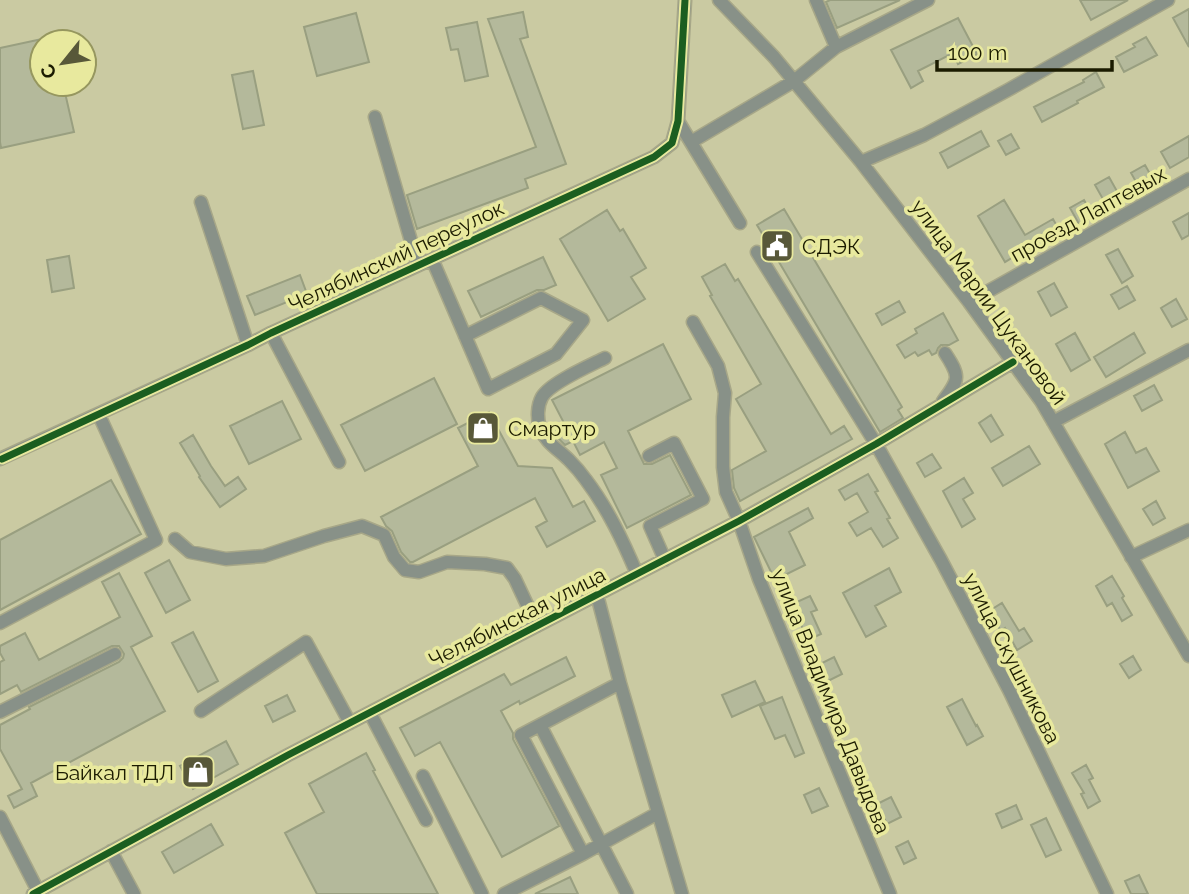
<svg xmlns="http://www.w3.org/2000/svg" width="1189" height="894" font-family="Raleway,sans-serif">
	<rect width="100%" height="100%" fill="#cacaa2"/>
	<path fill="#b4b99b" stroke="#999f80" stroke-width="2" d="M830 0H900L837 28 826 2Z
		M1080 0H1128L1091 20Z
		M1189 9V47L1173 18Z
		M523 12 528 37 520 39 566 164 525 179 528 188 417 229 407 195 536 147 488 19Z
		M356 13 369 62 317 76 304 27Z
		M958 18 977 54 958 64 953 53 918 71 923 81 911 88 891 50Z
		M477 22 488 76 465 81 458 49 451 50 446 28Z
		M1146 37 1157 55 1124 72 1116 57 1135 47 1133 44Z
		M42 39V84H63L74 132 1 148 0 142V48Z
		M253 71 264 125 243 129 232 75Z
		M1096 72 1104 87 1077 101 1078 103 1042 122 1034 107 1084 82 1083 80Z
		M981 131 989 146 948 168 940 153Z
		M1011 134 1019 148 1006 155 998 141Z
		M1189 136V157L1170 168 1161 152Z
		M1145 165 1154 181 1140 189 1131 173Z
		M1109 177 1118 193 1104 201 1095 185Z
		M1004 200 1025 235 1053 219 1062 235 1048 243 1045 238 1005 262 978 216Z
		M1084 200 1093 216 1079 224 1070 208Z
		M784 209 902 407 898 410 903 418 880 432 757 225Z
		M607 210 620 231 623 229 646 268 631 277 645 299 608 321 560 239Z
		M1189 213V235L1182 239 1173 222Z
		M1118 249 1133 276 1122 283 1106 255Z
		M69 256 74 288 52 292 47 260Z
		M543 257 556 285 544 290H537L481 317 468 291Z
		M725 264 735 281 738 279 831 434 844 426 852 439 740 501 734 488 732 470 766 451 736 399 761 384 710 296 712 295 702 277Z
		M300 275 307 294 255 315 247 296Z
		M1054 283 1067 307 1051 316 1038 292Z
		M1127 286 1135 300 1119 309 1111 295Z
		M1176 299 1187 319 1172 327 1161 308Z
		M899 301 905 312 882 325 876 314Z
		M943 313 958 340 949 345H941L938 348 936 353 932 355 929 350 918 356 915 352 905 358 897 345 917 333 915 329Z
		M1075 333 1090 360 1071 371 1056 344Z
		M1134 333 1145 353 1106 377 1094 357Z
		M663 344 691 399 628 431 644 464H652L670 455 691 495 627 528 601 475 617 468 604 442 580 455 573 441 565 445 558 438 553 428 564 423 552 400Z
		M434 378 457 424 365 471 341 425Z
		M1154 385 1162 400 1142 411 1134 396Z
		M282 401 301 439 249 464 230 426Z
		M489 412 518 466 552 468 573 507 584 501 595 521 547 547 536 527 547 521 535 498 413 562H410L401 552 392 531 386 526 381 517 478 466 458 428Z
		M991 415 1003 435 991 442 979 423Z
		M1125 432 1136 453 1146 448 1159 471 1128 488 1105 444Z
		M193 435 211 466 225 486 238 477 246 489 220 507 199 477 200 476 180 443Z
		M1029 446 1040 464 1003 486 992 468Z
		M932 454 941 468 925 477 917 463Z
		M868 474 878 491 875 492 890 518 887 519 898 538 883 547 871 528 857 536 849 523 868 512 857 493 845 500 839 490Z
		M964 478 973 493 963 499 975 519 962 527 943 491Z
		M111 480 141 534 0 610V540Z
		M1156 501 1165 518 1153 525 1143 509Z
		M808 508 813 518 789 532 805 565 775 580 754 537Z
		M169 560 190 600 166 613 145 573Z
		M889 568 901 592 875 606 886 626 866 637 843 593Z
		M119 573 152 636 131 647 165 711 31 783 37 796 14 808 8 796 22 789 0 749V725L30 709 29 707 119 662 123 658 124 654 119 646H112L21 692 17 685 0 694V662L4 660 0 653V646L25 633 39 660 120 617 102 582Z
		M1112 576 1124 596 1122 598 1132 615 1122 621 1112 603 1107 606 1096 586Z
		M810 596 817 610 811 612 821 634 808 640 798 618 794 620 788 606Z
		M1002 603 1019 631 1024 628 1032 641 1017 650 1005 628 1001 631 989 611Z
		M193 632 218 681 198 692 172 643Z
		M1133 656 1141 670 1129 678 1120 664Z
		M566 657 575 676 520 704 519 701 501 711 513 733V739L559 826 502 857 440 742 415 756 400 728 504 674 511 685Z
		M834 657 842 674 820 685 812 668Z
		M755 681 765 702 732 717 722 695Z
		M287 695 295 711 273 722 265 706Z
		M782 697 804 753 795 757 785 735 775 739 760 706Z
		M962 699 976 726 977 725 983 736 967 745 947 707Z
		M226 741 238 764 193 789 180 766Z
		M366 753 375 770 373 771 438 894H317L285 833 324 812 309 784Z
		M1086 765 1093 778 1089 780 1100 801 1088 808 1081 794 1084 793 1072 773Z
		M819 788 828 806 812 813 804 795Z
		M891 797 901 817 887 824 877 804Z
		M1016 805 1022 819 1002 828 996 814Z
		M1046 818 1061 850 1046 857 1031 825Z
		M211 824 223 845 174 873 162 852Z
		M908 841 916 858 904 864 896 847Z
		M1139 875 1148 894H1131L1125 881Z
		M570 877 578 894H535Z"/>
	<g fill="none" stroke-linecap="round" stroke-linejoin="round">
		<defs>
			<path id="minor" d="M719 0 774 57 861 162 969 302 1041 401 1189 656
				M816 0 836 47
				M375 117 418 265
				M678 121 740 223
				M691 142 794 81 836 47 928 0
				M861 162 924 135 1008 90 1168 0
				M201 202 248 345
				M757 252 876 444 941 560 1009 690 1107 894
				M432 259 488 389 556 354 583 320 541 298 465 336
				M969 302 1189 179
				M693 322 718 366 725 393 723 417V467L726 492 739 521 759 579 890 894
				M271 333 339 462
				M605 358C589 366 550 383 542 397 537 406 537 419 540 428 546 443 558 449 569 460 575 466 581 473 586 480 608 509 623 541 637 574
				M943 401C960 379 960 376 945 353
				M1053 422 1189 350
				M649 456 674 443 703 499 650 526 665 560
				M0 459 248 345 271 333 654 157 672 143 678 121 685 0
				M175 539 190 552 226 559 264 556 324 536 362 526 384 535 394 557 405 570 419 572 447 562 485 564 507 568 515 579 537 626
				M1131 557 1189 530
				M597 595 620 683 682 894
				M0 623 156 540 99 415
				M201 711 306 642 350 723
				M0 712 115 654
				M370 713 426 820
				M540 725 627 894
				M423 776 482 894
				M0 817 38 891
				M111 851 134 894
				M583 854 658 813
				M33 894 288 755 739 521 876 444 1013 362
				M504 894 583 854 521 735 620 683"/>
		</defs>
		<use href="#minor" stroke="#a7a788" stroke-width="15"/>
		<use href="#minor" stroke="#889188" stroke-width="12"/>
		<defs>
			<path id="cycleway" d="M2 459 248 345 271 333 654 157 672 143 678 121 685 0
				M33 894 288 755 739 521 876 444 1013 362"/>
		</defs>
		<use href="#cycleway" stroke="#e8e99e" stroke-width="11"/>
		<use href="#cycleway" stroke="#1b5e20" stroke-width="7"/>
	</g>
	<defs>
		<symbol id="civic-square" viewBox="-11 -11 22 22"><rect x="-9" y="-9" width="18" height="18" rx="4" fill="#585839" stroke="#e8e99e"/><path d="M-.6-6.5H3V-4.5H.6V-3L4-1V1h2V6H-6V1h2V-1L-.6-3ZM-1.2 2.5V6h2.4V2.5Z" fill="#fff"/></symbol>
		<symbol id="shop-square" viewBox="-11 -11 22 22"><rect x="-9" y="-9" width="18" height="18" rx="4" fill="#585839" stroke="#e8e99e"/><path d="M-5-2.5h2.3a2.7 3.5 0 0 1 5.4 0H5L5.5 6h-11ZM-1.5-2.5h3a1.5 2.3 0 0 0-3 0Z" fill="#fff"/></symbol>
	</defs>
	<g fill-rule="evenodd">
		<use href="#civic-square" x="758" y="227" width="38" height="38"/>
		<use href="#shop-square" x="464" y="409" width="38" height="38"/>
		<use href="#shop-square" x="179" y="753" width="38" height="38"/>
	</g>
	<g text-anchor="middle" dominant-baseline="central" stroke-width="7" stroke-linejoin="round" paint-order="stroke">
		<g font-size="21" fill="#1b1b00" stroke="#e8e99e">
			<text transform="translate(1088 214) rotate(-29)">проезд Лаптевых</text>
			<text transform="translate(396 256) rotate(-25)">Челябинский переулок</text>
			<text transform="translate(989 302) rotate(54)">улица Марии Цукановой</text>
			<text transform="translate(517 617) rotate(-27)">Челябинская улица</text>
			<text transform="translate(1012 658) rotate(63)">улица Скушникова</text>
			<text transform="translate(831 701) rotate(68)">улица Владимира Давыдова</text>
		</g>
		<g font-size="21" fill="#1b1b00" stroke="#e8e99e" text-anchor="start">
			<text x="802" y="246">СДЭК</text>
			<text x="508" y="428">Смартур</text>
			<text x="174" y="772" text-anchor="end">Байкал ТДЛ</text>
		</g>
	</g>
	<g transform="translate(63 63) rotate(240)"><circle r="33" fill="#e8e99e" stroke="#96975f" stroke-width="2"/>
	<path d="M0-5L12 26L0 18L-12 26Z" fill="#585839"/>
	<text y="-10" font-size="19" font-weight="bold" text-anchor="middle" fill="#1b1b00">С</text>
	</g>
	<path d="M937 60v10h175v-10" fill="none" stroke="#1b1b00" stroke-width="3.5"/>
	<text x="948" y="60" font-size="21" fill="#1b1b00" stroke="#e8e99e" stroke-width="5" paint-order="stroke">100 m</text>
</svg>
